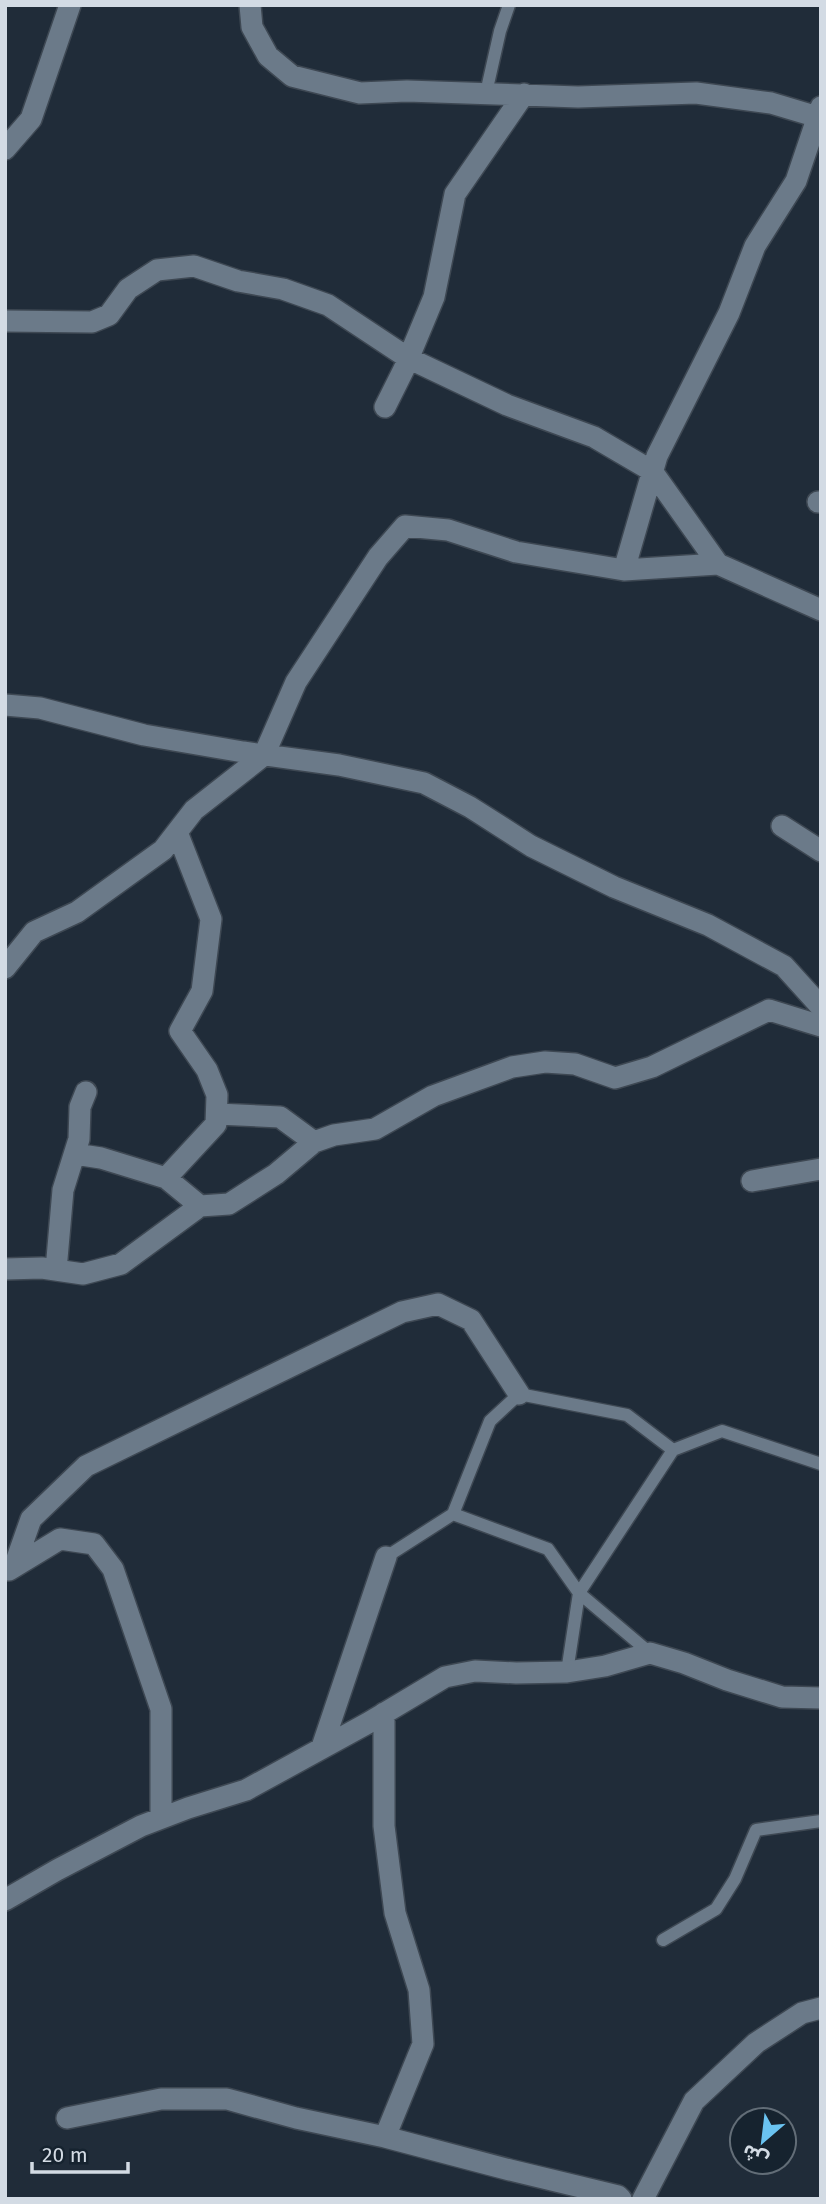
<svg xmlns="http://www.w3.org/2000/svg" width="826" height="2204" font-family="'Fira Sans','Noto Sans Arabic',sans-serif">
	<rect width="100%" height="100%" fill="#202c39"/>
	<g fill="none" stroke-linecap="round" stroke-linejoin="round">
		<defs>
			<path id="lane" d="M486 93 500 31 509 5
				M453 1514 548 1549 579 1593 650 1653
				M386 1557 453 1514 490 1421 519 1394 627 1415 673 1450 722 1431 821 1464
				M567 1672 579 1593 673 1450
				M663 1940 716 1909 735 1879 756 1830 821 1821"/>
			<path id="street" d="M250 5 252 27 268 56 292 76 360 93 407 91 578 97 696 93 771 103 821 118
				M5 149 31 119 70 5
				M5 321 92 322 109 315 128 289 157 270 194 266 238 281 283 289 328 305 408 358 507 405 594 437 652 471 718 564 821 610
				M385 407 404 369 434 297 455 194 524 94
				M818 502H821
				M624 570 657 456 729 313 755 246 796 181 821 107
				M5 705 40 708 144 735 243 752 339 765 424 783 470 807 531 846 614 887 708 925 784 966 821 1007
				M782 826 821 851
				M5 968 34 932 77 912 163 850 194 810 264 755 296 682 378 557 405 526 448 530 516 552 624 570 718 564
				M217 1114 280 1117 314 1142
				M75 1154 101 1158 166 1178 200 1206
				M166 1178 216 1124 217 1095 207 1070 180 1031 202 991 211 919 177 832
				M752 1181 821 1169
				M5 1269 42 1268 83 1274 121 1264 200 1206 229 1204 276 1174 314 1142 334 1135 375 1129 433 1096 512 1067 545 1062 575 1064 615 1078 652 1067 769 1010 821 1026
				M56 1270 63 1190 79 1139 80 1107 86 1092
				M14 1567 31 1519 86 1466 402 1312 438 1304 471 1320 519 1394
				M9 1570 60 1539 94 1544 113 1569 161 1709V1818
				M384 1713V1826L395 1913 419 1990 423 2044 385 2137
				M322 1747 386 1557
				M5 1900 57 1870 141 1826 188 1808 246 1790 368 1723 445 1677 475 1671 516 1673 567 1672 605 1666 650 1653 684 1663 727 1680 782 1697 821 1698
				M67 2118 161 2099H227L296 2118 385 2137 510 2170 618 2196 621 2199
				M643 2199 694 2101 756 2043 802 2013 821 2008"/>
		</defs>
		<use href="#lane" stroke="#3e4853" stroke-width="15"/>
		<use href="#street" stroke="#3e4853" stroke-width="24"/>
		<use href="#lane" stroke="#6b7a89" stroke-width="12"/>
		<use href="#street" stroke="#6b7a89" stroke-width="21"/>
	</g>
	<rect width="826" height="2204" fill="none" stroke="#d3dbe4" stroke-width="14"/>
	<g transform="translate(763 2141) rotate(208)"><circle r="33" fill="#16232f" stroke="#626d77" stroke-width="2"/>
	<path d="M0-5L12 26L0 18L-12 26Z" fill="#6ac3f1"/>
	<text y="-10" font-size="19" font-weight="bold" text-anchor="middle" fill="#d3dbe4">ش</text>
	</g>
	<path d="M32 2162v10h96v-10" fill="none" stroke="#d3dbe4" stroke-width="3.5"/>
	<text x="42" y="2162" font-size="21" fill="#d3dbe4" stroke="#16232f" stroke-width="5" paint-order="stroke">20 m</text>
</svg>
